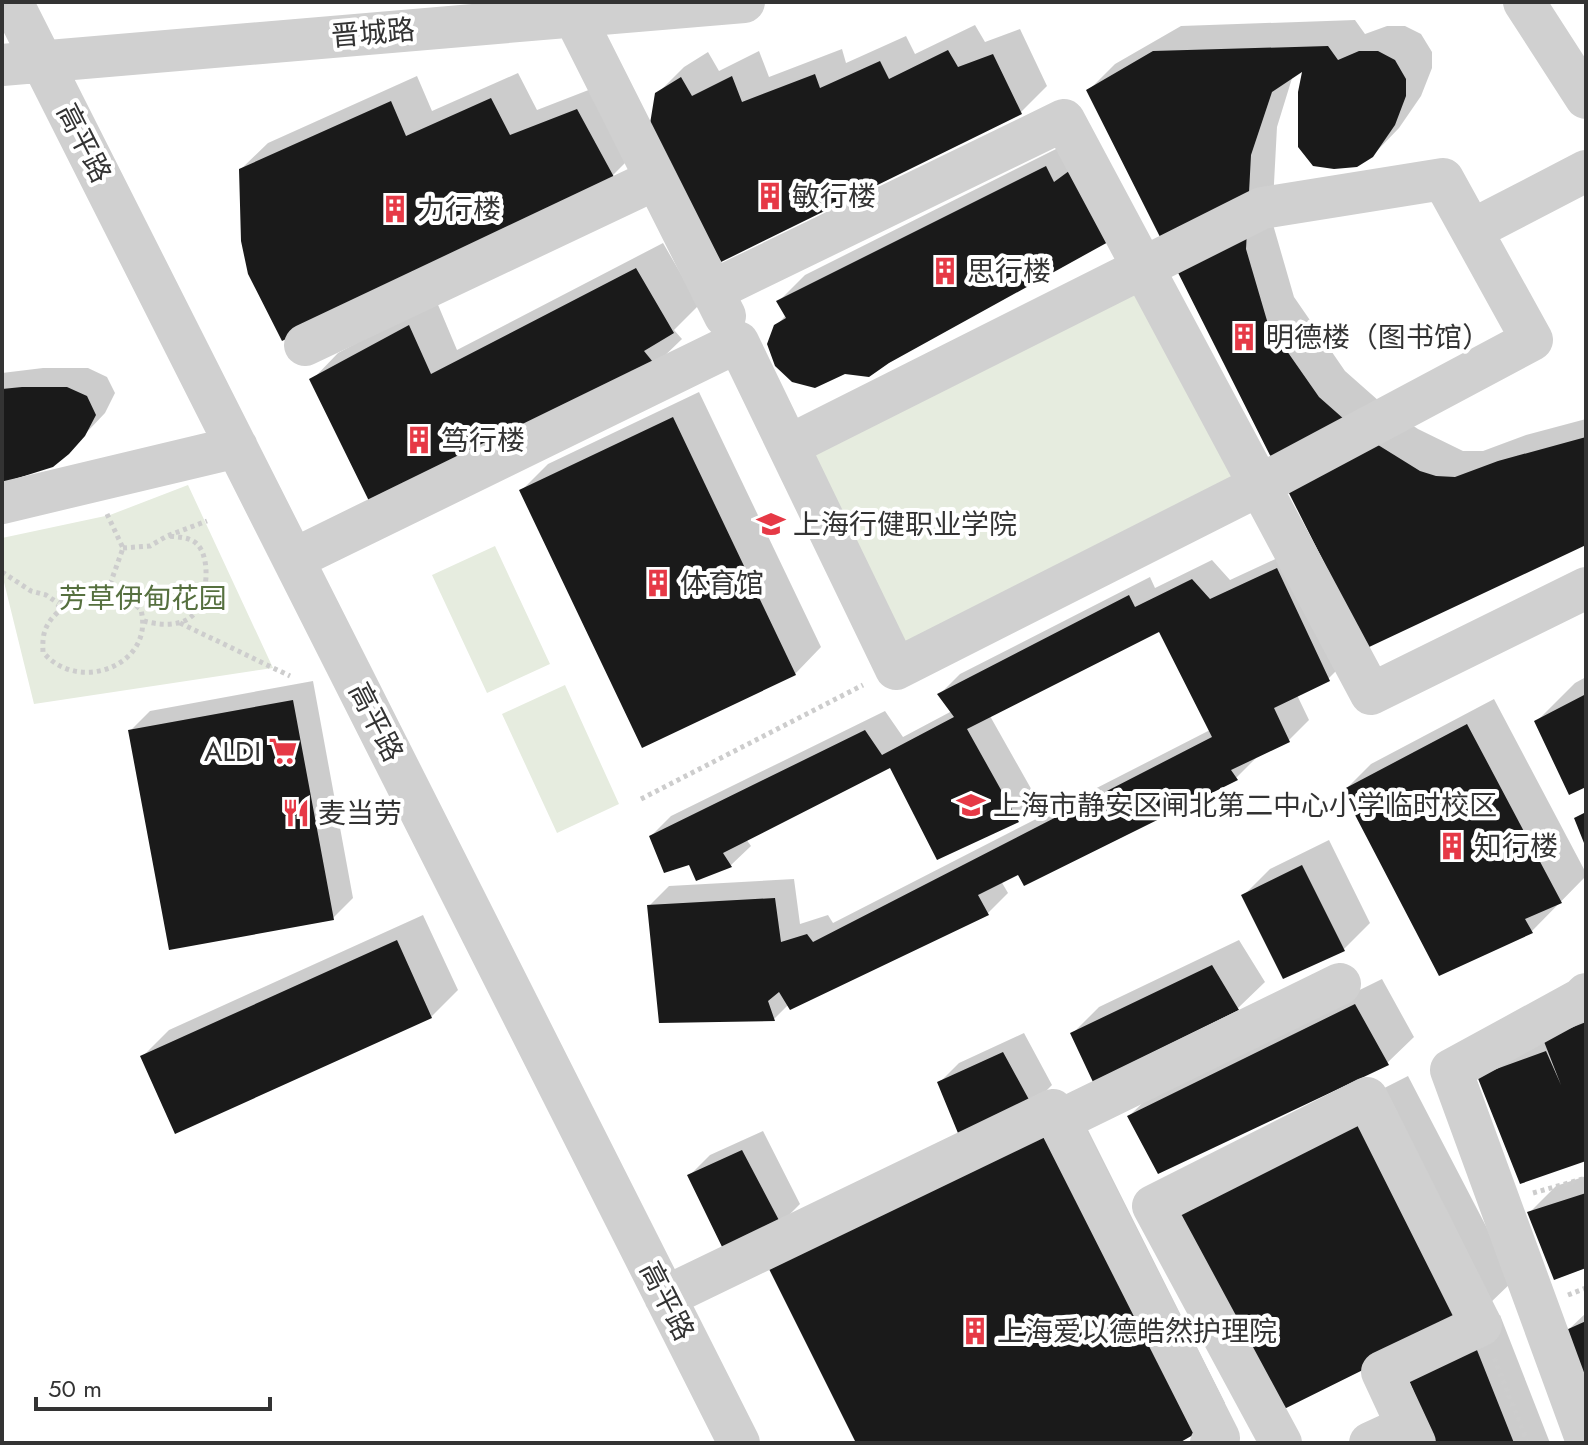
<svg xmlns="http://www.w3.org/2000/svg" width="1588" height="1445" font-family="Jost,'Noto Sans SC',sans-serif">
	<rect width="100%" height="100%" fill="#fff"/>
	<path fill="#e6ecdf" d="M1136 291 1243 480 901 649 810 449Z
		M188 485 273 668 34 704 2 574V538L110 515Z
		M495 546 550 664 487 693 432 575Z
		M565 685 619 804 557 833 502 714Z"/>
	<path fill="#0003" d="M1355 20 1365 34 1387 26H1405L1421 34 1432 52V68L1421 96 1399 128 1372 156 1305 68 1293 75 1277 127 1272 221 1294 297 1345 371 1388 409 1418 429 1463 451H1483L1526 435 1586 419V543L1368 645 1089 90 1115 64 1181 26Z
		M975 25 985 42 1020 29 1047 86 1021 112 722 260 657 94 684 67 708 52 719 71 759 51 769 77 842 49 846 63 906 36 915 54Z
		M518 73 537 110 604 84 639 149 613 175 241 169 268 143 417 76 432 111Z
		M1072 141 1135 213 776 326 786 315 778 302 805 275Z
		M663 243 699 305 674 330 682 339 655 365 312 380 338 353 436 300 457 350Z
		M43 368H88L107 377 115 393 105 413 68 452 2 481V373Z
		M699 392 821 647 795 674 522 490 548 464Z
		M1297 549 1348 659 1328 679 1297 695 1309 720 1289 740 1255 756 1256 758 1236 778 1001 881 1008 893 988 913 791 1007 789 1004 774 1019 649 906 669 886 794 879 800 924 828 915 833 923 1210 730 1160 630 990 716 1038 801 1018 821 890 766 746 839 751 846 731 865 690 863 651 836 671 816 885 711 903 737 952 711 940 694 960 674 1150 577 1155 588 1212 560 1230 580Z
		M1586 677V785L1537 721 1575 683Z
		M313 681 353 898 333 918 130 731 150 711Z
		M1494 699 1586 873V876L1532 931 1345 790 1371 764Z
		M1329 840 1370 923 1344 949 1244 895 1270 869Z
		M423 915 458 990 431 1017 142 1057 169 1030Z
		M1239 940 1265 982 1238 1008 1094 1080 1072 1034 1099 1007Z
		M1382 979 1414 1037 1387 1063 1129 1116 1156 1090Z
		M1586 1007V1159L1521 1181 1480 1077Z
		M1024 1033 1052 1085 1032 1105 939 1083 959 1063Z
		M1408 1076 1514 1280 1487 1306 1197 1183Z
		M1076 1106 1225 1403 1199 1429 1175 1443H858Z
		M763 1131 800 1204 780 1224 690 1175 710 1155Z
		M1586 1176V1266L1530 1212 1556 1186Z
		M1586 1313V1380L1568 1330Z
		M1500 1315 1550 1443H1437L1434 1345Z"/>
	<path fill="#1a1a1a" d="M1328 46 1338 60 1359 51H1378L1395 60 1406 79V96L1395 125 1373 157 1357 167 1334 169 1313 166 1298 147V92L1302 72 1272 92 1251 155 1246 249 1268 324 1319 397 1362 435 1420 471 1436 476 1455 477 1498 461 1586 437V545L1367 648 1086 90 1153 51Z
		M948 50 958 67 993 54 1022 114 721 262 649 130 655 93 681 77 692 96 732 76 742 102 815 74 820 88 880 61 889 79Z
		M491 98 510 135 577 109 614 177 282 341 248 274 241 241 239 169 391 101 406 136Z
		M1046 166 1054 182 1069 171 1110 241 889 363 869 377 845 374 815 388 792 382 775 366 767 344 774 325 786 318 776 301Z
		M636 268 674 333 644 351 657 367 369 501 309 379 409 325 431 374Z
		M22 387H67L87 396 96 415 85 436 69 454 53 467 2 483V389Z
		M673 417 796 675 642 748 519 490Z
		M1277 568 1330 681 1274 708 1290 742 1231 770 1238 780 1024 886 1018 875 978 895 989 915 790 1010 779 992 768 1001 775 1021 659 1023 647 905 775 898 781 942 807 934 813 942 1212 737 1159 632 967 729 1019 822 937 860 890 768 723 853 732 867 696 881 689 865 664 873 649 836 865 730 882 755 954 717 937 694 1129 595 1135 607 1192 579 1210 599Z
		M1586 694V787L1569 795 1534 721Z
		M293 700 334 920 169 950 128 730Z
		M1467 724 1562 903 1525 919 1533 933 1439 976 1342 790Z
		M1586 812V848L1574 818Z
		M1302 865 1345 951 1283 979 1241 895Z
		M397 940 432 1018 175 1134 140 1056Z
		M1212 965 1239 1010 1093 1082 1070 1033Z
		M1355 1004 1389 1065 1158 1174 1127 1116Z
		M1586 1022V1140L1584 1141 1586 1161 1520 1184 1477 1076 1546 1051 1561 1085 1543 1039Z
		M1003 1052 1033 1107 960 1138 937 1082Z
		M1381 1101 1488 1308 1272 1415 1168 1209Z
		M1050 1131 1200 1431 1179 1443H856L768 1267Z
		M742 1150 782 1226 726 1255 687 1175Z
		M1586 1193V1268L1554 1280 1527 1212Z
		M1586 1321V1385L1566 1330Z
		M1473 1340 1514 1443H1435L1405 1371Z"/>
	<g fill="none" stroke-linecap="round" stroke-linejoin="round">
		<path stroke="#cdcdcd" stroke-width="5" stroke-dasharray="4 4" stroke-linecap="butt" d="M107 514 123 548 108 590
			M123 548 150 546 167 536 207 521
			M2 572 31 591 46 595 58 603
			M101 589 127 597 141 610C155 666 77 694 43 652 42 633 45 624 59 611L58 603 85 592Z
			M144 621C158 625 180 627 192 616 207 602 212 559 197 544 190 537 178 537 167 536
			M180 623 290 676
			M641 799 863 685
			M1533 1193 1586 1178
			M1568 1295 1586 1288
			M1494 1358 1528 1443"/>
		<path stroke="#d0d0d0" stroke-width="42" d="M12 2 739 1443
			M1524 2 1586 98
			M574 16 725 316
			M2 65 744 2
			M1472 230 1586 171
			M712 291 1064 120 1371 694 1586 588
			M305 345 656 179
			M2 503 237 447
			M294 559 738 342 896 669 1260 485 1532 340 1443 179 1262 208 790 445
			M1586 994 1581 999 1451 1070 1586 1439
			M1059 1121 1340 984
			M665 1297 1053 1110 1219 1438 1211 1443
			M1281 1443 1153 1206 1367 1098 1481 1325 1382 1372 1415 1443
			M1370 1443 1407 1426"/>
	</g>
	<defs>
		<symbol id="building-bare" viewBox="-9 -9 18 18"><path d="M-4-6H4V6H1V3H-1V6H-4ZM-2.5-4.3h1.7v1.8h-1.7ZM.8-4.3h1.7v1.8H.8ZM-2.5-1h1.7V.8h-1.7ZM.8-1h1.7V.8H.8Z" fill="#e63946" stroke="#fff" stroke-width="2.5" paint-order="stroke"/></symbol>
		<symbol id="school-bare" viewBox="-9 -9 18 18"><path d="M0-5L7-2L0 1L-7-2ZM-4 1L0 2.5L4 1V4Q0 6-4 4Z" fill="#e63946" stroke="#fff" stroke-width="2.5" paint-order="stroke"/></symbol>
		<symbol id="supermarket-bare" viewBox="-9 -9 18 18"><path d="M-6-5.5h2.5l.6 2H6L4.5 2H-2.5L-4.4-4H-6ZM-1.5 3.2a1.3 1.3 0 1 0 .1 0ZM3 3.2a1.3 1.3 0 1 0 .1 0Z" fill="#e63946" stroke="#fff" stroke-width="2.5" paint-order="stroke"/></symbol>
		<symbol id="restaurant-bare" viewBox="-9 -9 18 18"><path d="M-5-6h1v4h1v-4h1v4h1v-4h1v5L-1.5 .5V6h-2V.5L-5-1ZM5-6V6H3V1.5H1.5Q1.5-4 5-6Z" fill="#e63946" stroke="#fff" stroke-width="2.5" paint-order="stroke"/></symbol>
	</defs>
	<g fill-rule="evenodd">
		<use href="#building-bare" x="750" y="176" width="40" height="40"/>
		<use href="#building-bare" x="375" y="189" width="40" height="40"/>
		<use href="#building-bare" x="925" y="251" width="40" height="40"/>
		<use href="#building-bare" x="1224" y="317" width="40" height="40"/>
		<use href="#building-bare" x="399" y="420" width="40" height="40"/>
		<use href="#school-bare" x="751" y="504" width="40" height="40"/>
		<use href="#building-bare" x="638" y="563" width="40" height="40"/>
		<use href="#supermarket-bare" x="263" y="731" width="40" height="40"/>
		<use href="#school-bare" x="951" y="785" width="40" height="40"/>
		<use href="#restaurant-bare" x="276" y="793" width="40" height="40"/>
		<use href="#building-bare" x="1432" y="826" width="40" height="40"/>
		<use href="#building-bare" x="955" y="1311" width="40" height="40"/>
	</g>
	<g text-anchor="middle" dominant-baseline="central" stroke-width="8" stroke-linejoin="round" paint-order="stroke">
		<g font-size="28" fill="#333" stroke="#fff">
			<text transform="translate(373 33) rotate(-5)">晋城路</text>
			<text transform="translate(84 143) rotate(63)">高平路</text>
			<text transform="translate(376 722) rotate(63)">高平路</text>
			<text transform="translate(667 1301) rotate(63)">高平路</text>
		</g>
		<g font-size="28" fill="#333" stroke="#fff" text-anchor="start">
			<text x="792" y="196">敏行楼</text>
			<text x="417" y="209">力行楼</text>
			<text x="967" y="271">思行楼</text>
			<text x="1266" y="337">明德楼（图书馆）</text>
			<text x="441" y="440">笃行楼</text>
			<text x="793" y="524">上海行健职业学院</text>
			<text x="680" y="583">体育馆</text>
			<text x="261" y="751" text-anchor="end">ALDI</text>
			<text x="993" y="805">上海市静安区闸北第二中心小学临时校区</text>
			<text x="318" y="813">麦当劳</text>
			<text x="1474" y="846">知行楼</text>
			<text x="997" y="1331">上海爱以德皓然护理院</text>
		</g>
		<g font-size="28" fill="#56703f" stroke="#fff">
			<text x="143" y="598">芳草伊甸花园</text>
		</g>
	</g>
	<rect width="1588" height="1445" fill="none" stroke="#333333" stroke-width="8"/>
	<path d="M36 1397v12h234v-12" fill="none" stroke="#333333" stroke-width="4"/>
	<text x="48" y="1397" font-size="24" fill="#333333" stroke="#ffffff" stroke-width="6" paint-order="stroke">50 m</text>
</svg>
